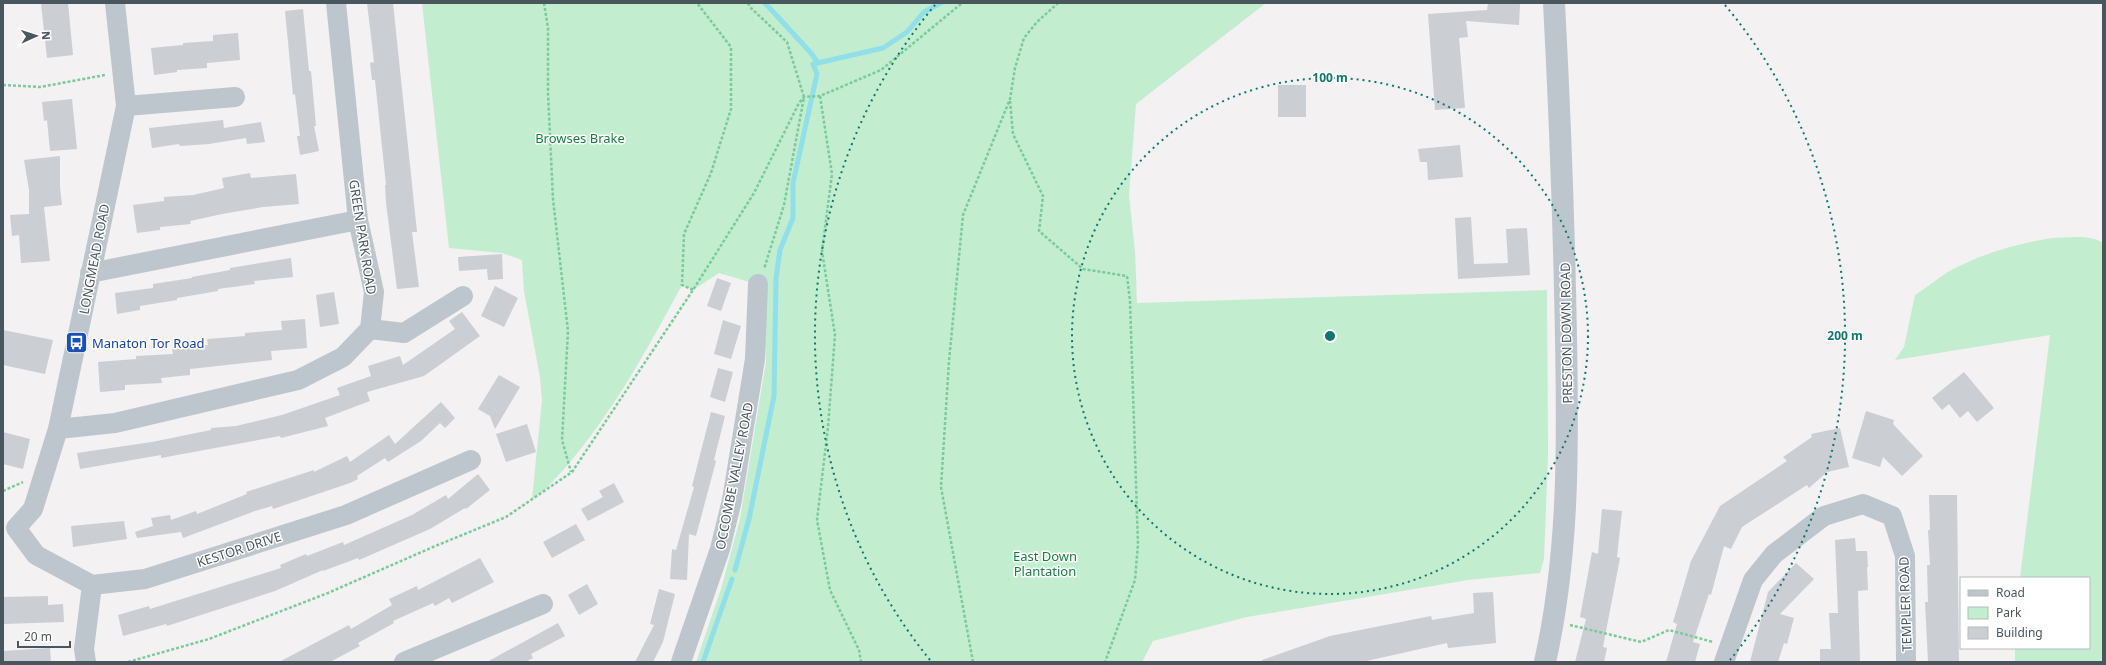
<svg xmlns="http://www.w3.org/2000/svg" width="2106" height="665" font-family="'Noto Sans',sans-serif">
	<rect width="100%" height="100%" fill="#f3f1f1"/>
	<path fill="#c2edce" d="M422 3H1266L1136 104 1129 195 1135 252 1137 303 1547 290 1548 453 1544 559 1540 573 1468 580 1247 617 1153 641 1142 662H696L721 589 740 519 766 362 763 286 719 273 693 290 682 285C648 348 612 414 565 468 555 479 545 491 532 499L542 400 540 377 524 291 522 260 502 253 449 248Z
		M2052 238C2068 238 2089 234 2103 243V662H2015V648H2089V578H2020L2050 335 1895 360 1904 347 1915 295C1926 288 1937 279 1948 272 1980 254 2016 244 2052 238Z"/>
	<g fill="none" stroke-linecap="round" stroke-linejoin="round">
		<path stroke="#91dfe8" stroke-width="5" d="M765 3 811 53 818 63
			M735 570 749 519 774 396 776 278 780 250 793 218V183L817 74 813 64 883 48 907 32 924 12 941 3
			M703 662 732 579"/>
	</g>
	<path fill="#cbced3" d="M68 3 73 55 47 58 41 4Z
		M367 3H393L417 232H412L419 287 397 289 386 203 385 185H386L375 80H372L370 63 374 62Z
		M1488 3 1520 4 1519 25 1466 21 1468 37 1459 38 1465 108 1435 110 1428 14 1487 10Z
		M303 9 309 71H311L316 126H314L319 151 300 155 297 136H300L295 94 293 95 285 11Z
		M238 33 240 60 207 63V68L177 70V72L154 75 151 48 183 45V43L213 41V35Z
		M1278 85H1306V117H1278Z
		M72 99 77 149 50 151 47 120 44 121 42 102Z
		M223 120 224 128 261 122 265 142 247 144 246 138 209 144 180 146 179 144 152 148 149 128Z
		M1460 145 1463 177 1428 180 1427 162H1420L1418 149Z
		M60 156V187L62 205 44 207 50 261 21 263 19 235 12 236 10 215 29 214V190L24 160Z
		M250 173 251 178 296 174 299 204 263 207 222 214 190 221 191 224 160 227V230L137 233 133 205 164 201V197L193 195 224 188 222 178Z
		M1471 217 1474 264 1508 263 1506 229 1527 228 1530 275 1458 279 1455 218Z
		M502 254 503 279 488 280 487 269 459 271 458 257Z
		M291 258 293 277 254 281 255 284 218 289V291L177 298V300L140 306V310L117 314 115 293 153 288V284L192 278V277L230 270V268Z
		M717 278 731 283 721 311 707 306Z
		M495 286 518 298 504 327 481 316Z
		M334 292 339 324 320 327 316 295Z
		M462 312 480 336 424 376 367 392 370 401 325 418 328 426 281 438 280 436 161 458V455L80 469 77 453 152 442 211 430V428L236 426 282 415 340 395 337 388 371 376 368 366 400 356 403 365 455 329 449 321Z
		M305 319 307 348 271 351 272 360 190 369V375L161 378 162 383 125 385V390L100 392 98 362 136 359V356L173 354 172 349 208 345 207 339 245 336V333L282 330 281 321Z
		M723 320 741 326 731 359 714 354Z
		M3 330 53 340 45 374 3 365Z
		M718 368 733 372 725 402 710 397Z
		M1964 372 1994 408 1977 422 1968 411 1960 418 1949 404 1942 410 1932 398Z
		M499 375 520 387 495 429 490 416 478 409Z
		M441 402 455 418 445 428 440 423 421 441 388 462 385 458 357 476 358 479 350 483 273 509 272 506 255 511 183 538 181 532 137 538 135 532 153 526 151 518 170 515 171 520 196 511 197 514 247 494 246 492 314 470V472L347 456 350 462 389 435 395 444Z
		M1866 411 1894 420 1893 424 1923 456 1902 476 1883 457 1880 467 1852 458Z
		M711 412 725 416 714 460 716 461 696 536 689 534 687 580 670 579 672 549 676 550 694 487 692 486Z
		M527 424 536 452 506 462 496 434Z
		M1840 428 1849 467 1827 472 1809 488 1807 485 1742 527 1731 549 1724 546 1711 595 1709 594 1693 642 1700 644 1695 662H1666L1677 624 1673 622 1691 561 1720 506 1787 461 1783 457 1812 437 1811 434Z
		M3 432 30 439 23 469 3 464Z
		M478 474 490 490 466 509 465 508 430 529 359 560 358 558 323 571V570L275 591 167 626 166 624 123 636 118 615 149 606 150 609 281 568 280 565 306 554 307 556 343 542 344 545 412 515 446 495 448 499Z
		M614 483 624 502 588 521 581 509 603 497 599 491Z
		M1929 495H1957L1959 662H1928L1925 602H1928L1927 565H1930L1928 530H1930Z
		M1602 509 1622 511 1617 557 1620 558 1603 647 1607 648 1604 662H1575L1586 619 1580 617 1592 552 1598 554Z
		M124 521 127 539 73 547 71 526Z
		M576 524 585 540 552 558 543 542Z
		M1855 538 1856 551H1867L1868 567H1867L1868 590 1858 591 1860 662H1820V649H1831L1829 613H1838L1835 540Z
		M480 558 494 582 452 603 449 598 435 606 433 603 393 621 394 623 358 643 360 646 330 662H279L349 625 351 629 392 605 389 599 417 586 418 590Z
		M1796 563 1814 579 1780 614 1794 618 1787 644 1784 643 1778 662H1750L1768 592Z
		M587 584 598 604 579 615 568 595Z
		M659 589 675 594 663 642 653 662H635L654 625 650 624Z
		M1493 592 1496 643 1448 648 1447 643 1362 662H1262V660L1330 636 1431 616 1432 620 1474 613 1473 593Z
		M48 596V605L63 604 64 622 3 624V597Z
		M558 623 565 636 531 654 533 658 525 662H487Z
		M50 648 51 662H3V651Z"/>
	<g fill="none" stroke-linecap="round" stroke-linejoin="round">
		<path stroke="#7bca9b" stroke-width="2.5" stroke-dasharray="3 2" stroke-linecap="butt" d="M544 3 548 28V93L553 199 568 331 562 440 571 472
			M748 3 751 8 787 42 804 97 784 205 764 269
			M3 85 40 87 105 75
			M820 96 832 174 822 251 835 335 828 427 817 520 830 590 859 650 861 662
			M1010 101 1013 134 1043 196 1039 231 1083 269 1127 276 1130 301 1138 544 1135 580 1105 662
			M693 290 682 285 684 234 711 173 731 109V47L697 3
			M3 491 23 482
			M1570 625 1641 642 1669 630 1713 642
			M128 662 209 639 328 593 433 547 506 517 572 472 693 290 754 193 799 103 804 97 820 96 881 70 962 3
			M973 662 941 487 949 361 963 215 1010 99 1015 68 1024 38 1037 22 1058 3"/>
		<path stroke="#bdc6cc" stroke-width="20" d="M126 106 235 97
			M90 273 358 220
			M370 329 404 333 463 296
			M58 429 115 423 298 380 343 357 370 329 374 292 358 220 336 3
			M16 528 33 509 58 429 126 106 115 3
			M16 528 36 555 92 585 145 579 346 515 471 460
			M86 662 84 649 92 585
			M404 662 543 604
			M681 662 720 549 732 500 755 359 758 284
			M1724 662 1753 580 1774 554 1824 516 1863 504 1892 516 1905 556 1906 662"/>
		<path stroke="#bdc6cc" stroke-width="22" d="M1545 662C1569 555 1568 447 1566 338 1564 226 1560 115 1554 3"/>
	</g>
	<g fill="none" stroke="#0f766e" stroke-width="2" stroke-dasharray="2 4">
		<circle cx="1330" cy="336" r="258"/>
		<path d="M930 660A515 515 0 0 1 935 5M1725 5A515 515 0 0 1 1730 660"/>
	</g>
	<defs>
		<symbol id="bus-square" viewBox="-11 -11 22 22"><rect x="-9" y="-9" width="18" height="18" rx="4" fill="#1a4fb4" stroke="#fff"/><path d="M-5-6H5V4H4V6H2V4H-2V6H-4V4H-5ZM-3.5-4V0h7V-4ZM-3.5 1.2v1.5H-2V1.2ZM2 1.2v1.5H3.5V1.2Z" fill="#fff"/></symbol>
	</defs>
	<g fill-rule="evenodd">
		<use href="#bus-square" x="64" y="330" width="25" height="25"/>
	</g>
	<g text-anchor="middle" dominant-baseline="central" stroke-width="3" stroke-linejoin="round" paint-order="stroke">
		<g font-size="13" fill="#1c7c42" stroke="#fff">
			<text x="580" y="138">Browses Brake</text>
			<text x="1045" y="556">East Down<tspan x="1045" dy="15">Plantation</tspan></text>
		</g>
		<g font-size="13" fill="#49565d" stroke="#fff">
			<text transform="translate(363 237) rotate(81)">GREEN PARK ROAD</text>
			<text transform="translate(94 259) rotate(-79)">LONGMEAD ROAD</text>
			<text transform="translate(1566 333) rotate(-91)">PRESTON DOWN ROAD</text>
			<text transform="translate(734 476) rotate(-79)">OCCOMBE VALLEY ROAD</text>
			<text transform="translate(239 549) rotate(-18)">KESTOR DRIVE</text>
			<text transform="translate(1905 604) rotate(-92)">TEMPLER ROAD</text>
		</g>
		<g font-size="13" fill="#164399" stroke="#fff" text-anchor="start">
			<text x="92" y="343">Manaton Tor Road</text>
		</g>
	</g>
	<circle cx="1330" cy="336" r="6" fill="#0f766e" stroke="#fff" stroke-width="2"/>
	<g font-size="12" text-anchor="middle" font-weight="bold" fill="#0f766e" stroke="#fff" stroke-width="3" stroke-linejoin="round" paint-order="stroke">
		<text x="1330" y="82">100 m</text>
		<text x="1845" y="340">200 m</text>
	</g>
	<rect width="2106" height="665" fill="none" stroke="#49565d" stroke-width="8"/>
	<rect x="1960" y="577" width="130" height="72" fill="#ffffff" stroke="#b6bbbe"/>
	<rect x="1968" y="590" width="20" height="6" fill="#bdc6cc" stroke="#b6bbbe"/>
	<text x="1996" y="597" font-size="12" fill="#49565d">Road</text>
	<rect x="1968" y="607" width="20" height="12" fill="#c2edce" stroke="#b6bbbe"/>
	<text x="1996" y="617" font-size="12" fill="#49565d">Park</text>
	<rect x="1968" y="627" width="20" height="12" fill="#cbced3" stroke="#b6bbbe"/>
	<text x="1996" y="637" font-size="12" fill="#49565d">Building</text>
	<g transform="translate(36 36) rotate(87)" stroke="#ffffff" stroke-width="3" paint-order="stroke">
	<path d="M0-3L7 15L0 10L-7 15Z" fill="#49565d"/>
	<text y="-6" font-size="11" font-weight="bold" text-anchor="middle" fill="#49565d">N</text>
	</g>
	<path d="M18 641v6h52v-6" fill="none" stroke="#49565d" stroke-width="2"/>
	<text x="24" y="641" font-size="12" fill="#49565d" stroke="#ffffff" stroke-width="3" paint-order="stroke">20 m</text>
</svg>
